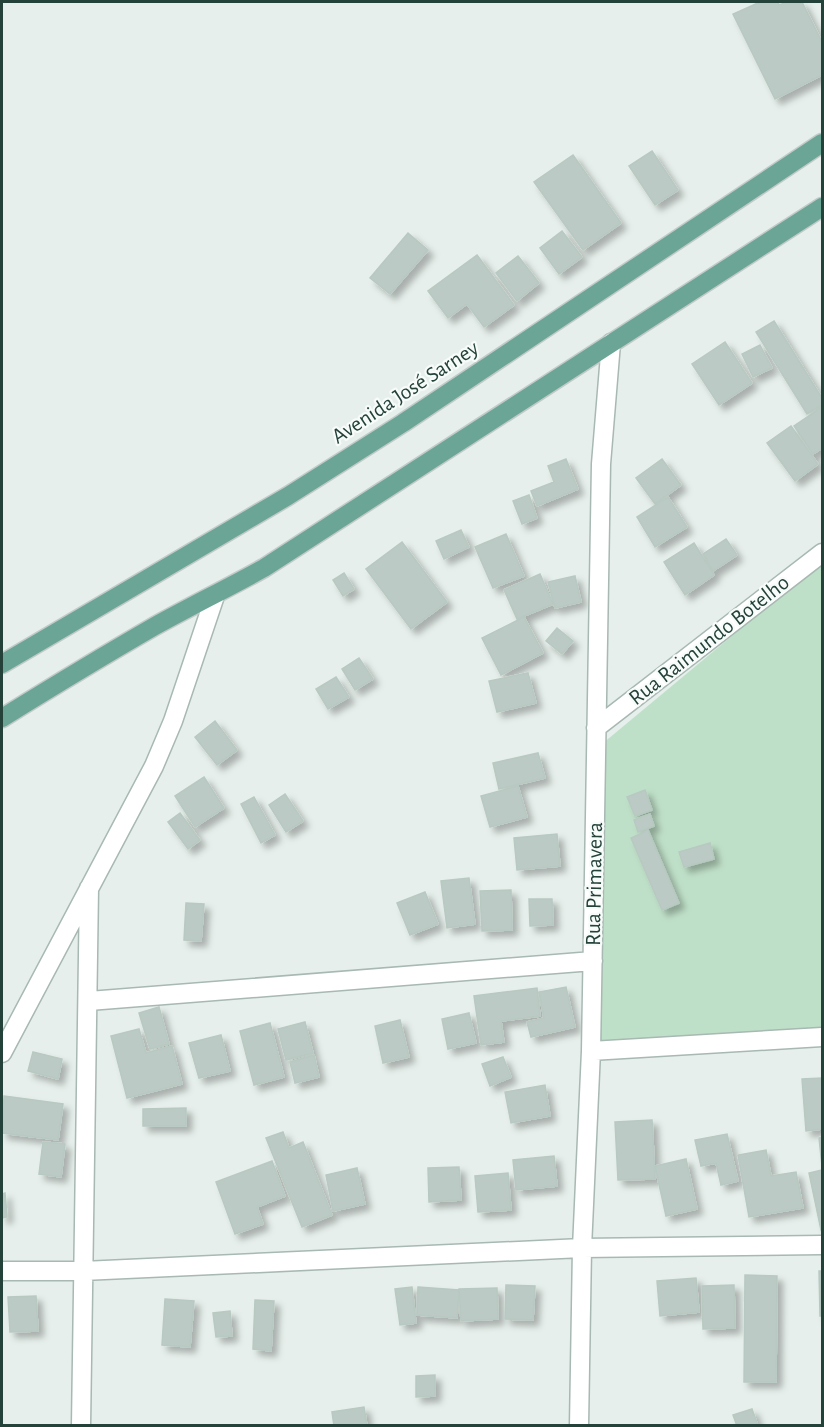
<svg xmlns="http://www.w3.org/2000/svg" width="824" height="1427" font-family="'Alegreya Sans',sans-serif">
	<defs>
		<filter id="shadow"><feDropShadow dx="5.5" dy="5.5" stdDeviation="3" flood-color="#0004"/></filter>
	</defs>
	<rect width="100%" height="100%" fill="#e6efeb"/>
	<path fill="#bfe0c8" d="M822 561V1037L591 1051 596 749Z"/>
	<path fill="#bbcac4" stroke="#b8c9c2" stroke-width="1.5" filter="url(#shadow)" d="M760 2H778L779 5 787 2H802L822 42V75L775 99 733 14Z
		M652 151 678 190 655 205 629 166Z
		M573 155 621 223 583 250 534 182Z
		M562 231 582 257 559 274 540 248Z
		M408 233 428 250 390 294 370 278Z
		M477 255 514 305 484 327 467 304 448 318 428 291Z
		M518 256 539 283 517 301 496 273Z
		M774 321 822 398V405L807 414 756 332Z
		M725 342 752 383 719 405 692 364Z
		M760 345 772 368 753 377 742 354Z
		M822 407V448L813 454 794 426Z
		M791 426 818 464 795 481 767 443Z
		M566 459 578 489 537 506 531 491 554 482 548 466Z
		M662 459 681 485 655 504 636 478Z
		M529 495 537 518 522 524 513 501Z
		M668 497 687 527 655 547 637 517Z
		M461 530 469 547 444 559 436 541Z
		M506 534 524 576 493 588 475 547Z
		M726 539 737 555 713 571 703 554Z
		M402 542 447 602 411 629 366 569Z
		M694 543 714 575 685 595 664 562Z
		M344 573 354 589 343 596 333 580Z
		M540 574 553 604 517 619 504 590Z
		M575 576 581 602 555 608 548 582Z
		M524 617 543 653 501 675 482 638Z
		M557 628 573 641 562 654 546 641Z
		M359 658 373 679 355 690 342 669Z
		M528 673 536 703 497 712 489 681Z
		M336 677 349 697 328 709 316 689Z
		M215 721 237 750 217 765 195 737Z
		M538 753 545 778 499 789 493 763Z
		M204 777 224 808 195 827 175 796Z
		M518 786 527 817 490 827 481 796Z
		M645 790 652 810 635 816 627 797Z
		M285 794 303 821 286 832 269 805Z
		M254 797 275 835 261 843 241 804Z
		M180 813 200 840 188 849 168 822Z
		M650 814 654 826 638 832 634 820Z
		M648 830 679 903 662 910 631 838Z
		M557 834 560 866 517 870 514 838Z
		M710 843 714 859 684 867 679 852Z
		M469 878 475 924 447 928 441 881Z
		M511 890 512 930 482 931 480 891Z
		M425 892 438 924 410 935 397 903Z
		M529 899H552L553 925 530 926Z
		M186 903 204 904 201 941 184 940Z
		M566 987 575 1027 531 1037 527 1022 544 1018 539 992Z
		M537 988 540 1016 501 1021 504 1042 481 1045 474 996Z
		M159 1007 169 1044 150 1049 139 1013Z
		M469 1013 476 1043 448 1049 442 1019Z
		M400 1020 409 1057 383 1063 375 1026Z
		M305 1022 313 1053 286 1060 278 1029Z
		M270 1023 284 1077 254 1085 240 1031Z
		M139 1029 146 1053 172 1046 182 1084 127 1098 111 1036Z
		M221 1035 230 1071 199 1078 189 1043Z
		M33 1052 62 1059 58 1079 28 1071Z
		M314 1055 319 1077 295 1083 290 1062Z
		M503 1057 511 1077 490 1086 482 1064Z
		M822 1078V1129L806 1131 802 1079Z
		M545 1085 550 1116 511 1123 505 1092Z
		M4 1096 63 1104 58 1140 2 1133Z
		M186 1108V1126H143V1109Z
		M652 1120 655 1179 618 1180 615 1122Z
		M283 1132 289 1148 303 1142 332 1215 302 1227 266 1138Z
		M727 1134 738 1181 721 1185 716 1163 701 1166 695 1140Z
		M822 1137V1166L819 1138Z
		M43 1142 65 1144 61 1177 39 1174Z
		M766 1150 771 1176 796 1172 803 1208 749 1217 738 1155Z
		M554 1156 557 1186 516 1190 513 1160Z
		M686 1159 697 1209 666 1216 655 1166Z
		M272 1161 285 1196 257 1207 263 1224 235 1234 216 1182Z
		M459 1167 461 1200 429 1202 428 1168Z
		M357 1168 365 1204 333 1211 326 1175Z
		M822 1170V1229L821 1230 809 1173Z
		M508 1173 511 1210 478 1212 475 1176Z
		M5 1193 7 1217 2 1218V1194Z
		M819 1271H822V1316H820Z
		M745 1275 777 1276 776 1382H744Z
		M696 1278 699 1312 660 1316 657 1281Z
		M506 1285 535 1286 533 1320 505 1319Z
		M734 1285 735 1328 703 1329 702 1286Z
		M412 1287 416 1323 400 1325 395 1289Z
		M418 1287 459 1290 457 1318 417 1315Z
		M497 1288 498 1319 461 1321 459 1289Z
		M36 1296 38 1331 10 1332 8 1297Z
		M165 1299 194 1301 190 1347 162 1345Z
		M255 1300 274 1301 271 1351 253 1349Z
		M230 1311 232 1336 216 1337 213 1313Z
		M435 1375V1396L416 1397V1376Z
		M364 1407 367 1426H334L332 1412Z
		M752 1409 758 1426H737L733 1415Z"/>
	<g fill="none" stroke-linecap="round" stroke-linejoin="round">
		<defs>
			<path id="minor" d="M596 728 822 553
				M89 1001 593 961
				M591 1051 822 1037
				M2 1053 154 766 173 721 215 596
				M2 1271H83L582 1248 822 1245
				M81 1426 89 888
				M579 1426 582 1248 591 1051 601 464 611 343"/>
			<path id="major" d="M2 664 288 496 403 423 822 143
				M2 718C52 687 103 656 155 626 191 606 228 588 264 568L822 207"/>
		</defs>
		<use href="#minor" stroke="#a8b8b2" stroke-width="21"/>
		<use href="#major" stroke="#c2cac8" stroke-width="21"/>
		<use href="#minor" stroke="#fff" stroke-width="18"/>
		<use href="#major" stroke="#6aa596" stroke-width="18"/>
	</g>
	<g text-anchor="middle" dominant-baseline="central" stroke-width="4.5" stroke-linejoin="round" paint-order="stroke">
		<g font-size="22" fill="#24423a" stroke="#f7fbf9">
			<text transform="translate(405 392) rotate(-33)">Avenida José Sarney</text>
			<text transform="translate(709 640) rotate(-38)">Rua Raimundo Botelho</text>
			<text transform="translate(594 884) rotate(-89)">Rua Primavera</text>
		</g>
	</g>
	<rect width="824" height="1427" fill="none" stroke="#24423a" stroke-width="6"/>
</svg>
